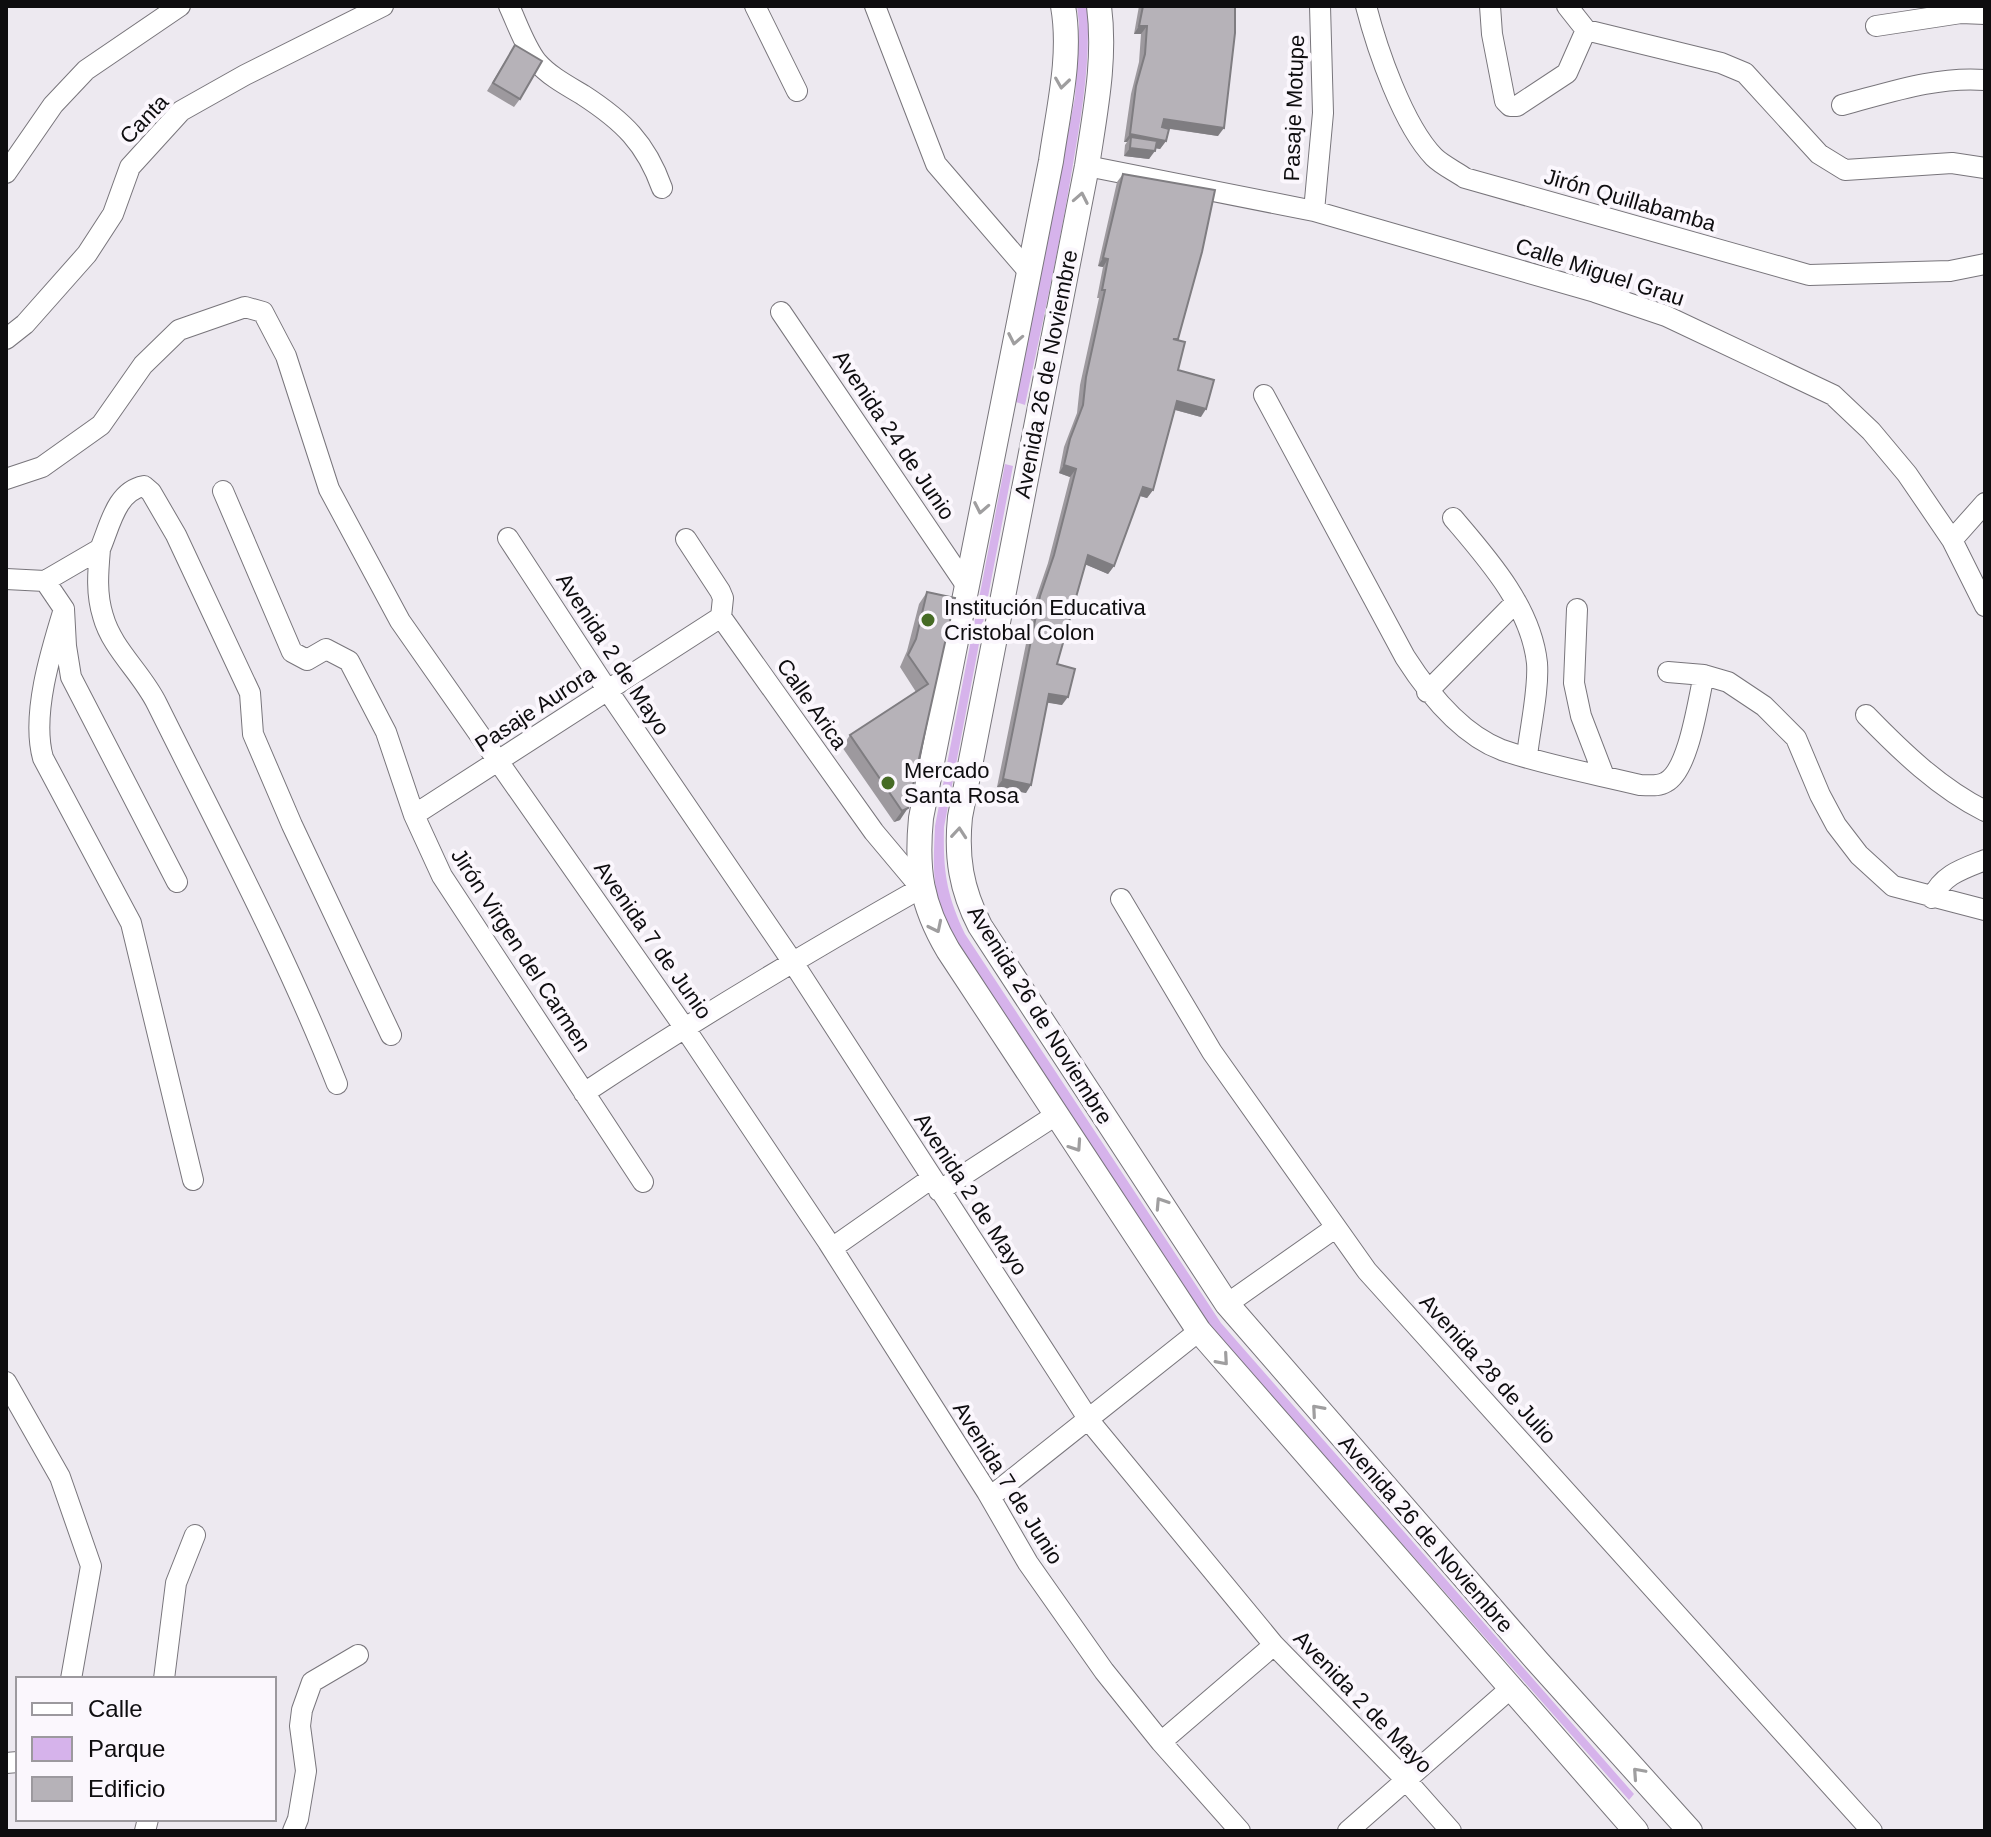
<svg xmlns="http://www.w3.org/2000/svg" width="1991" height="1837" font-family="Helvetica,sans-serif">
	<rect width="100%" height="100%" fill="#ede9f0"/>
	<path fill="#d6b3eb" d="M1077 6H1087C1091 59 1082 112 1073 164 1060 245 1042 325 1025 405L1016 402 1075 97 1079 24Z
		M1005 464 1013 466 944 827C943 870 946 894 965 934L1221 1323 1634 1794 1629 1800 1212 1329C1148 1241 1090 1147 1030 1055 1002 1011 960 959 942 910 931 884 934 853 935 826Z"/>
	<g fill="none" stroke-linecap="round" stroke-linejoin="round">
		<defs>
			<path id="minor" d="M509 6C517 23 525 47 537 62 549 76 568 86 583 95 623 121 646 143 662 188
				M755 6 797 91
				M875 6 936 164 1029 272
				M1366 6C1377 49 1403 125 1434 157 1442 165 1455 171 1465 178L1809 275 1950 271 1985 264
				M1490 6 1492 34 1505 101 1510 106H1517L1567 73 1586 30
				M1567 6 1586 30 1721 63 1745 73 1819 154 1845 170 1952 163 1985 168
				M1876 26 1961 13 1985 14
				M1842 105C1888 93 1936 76 1985 80
				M1087 166 1314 211 1595 292 1666 316 1833 395 1871 431 1907 474 1952 540 1985 606
				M6 173 53 105 86 70 180 6
				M1314 211 1323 113 1320 6
				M781 312 966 585
				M6 339 25 324 87 254 113 214 130 167 181 111 245 75 383 6
				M1264 395 1405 657C1428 693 1460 734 1502 750 1545 765 1595 774 1640 785 1649 785 1658 787 1666 782 1689 770 1698 700 1704 675
				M6 479 42 467 101 425 143 365 179 330 245 307 263 312 286 356 329 489 400 621 684 1027 828 1242 987 1492 1028 1563 1104 1671 1161 1742 1240 1831
				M223 491 292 652 307 660 326 649 349 661 386 732 414 815 442 876 643 1182
				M1453 518C1488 559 1531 607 1537 663 1539 690 1530 728 1527 756
				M508 538 608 691 792 961 1091 1423 1274 1645 1405 1779 1451 1831
				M1952 540 1985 503
				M100 549C110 526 116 491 144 486L151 492 176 535 250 693 253 734 292 825 391 1035
				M6 579 45 581 64 609 66 646 71 677 177 882
				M45 581 100 549C98 572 96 594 103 616 112 649 142 673 157 704 219 829 286 954 337 1084
				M64 609C51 651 31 715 43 758L131 923 193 1180
				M1577 609 1574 683 1581 716 1604 776
				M1668 672 1704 675 1728 682 1764 706 1796 738 1820 795 1836 825 1859 855 1893 886 1985 910
				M1427 692 1516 602
				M1866 715C1901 751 1939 788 1985 811
				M414 815 721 617
				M1932 898C1942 875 1962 869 1985 860
				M1121 899 1212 1052 1367 1271 1872 1831
				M584 1093C694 1020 806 953 921 888L874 832 721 617 723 598 720 591 686 539
				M939 1191 1056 1115
				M832 1248 932 1178
				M1227 1304 1335 1228
				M6 1382 60 1477 91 1566 71 1679
				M990 1497 1199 1331
				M164 1679 176 1583 195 1535
				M1161 1742 1274 1645
				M6 1763 18 1762
				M145 1831 148 1819
				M293 1831 298 1819 306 1771 300 1726 302 1710 312 1682 358 1655
				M1348 1831 1511 1688"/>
			<path id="major" d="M1063 6C1072 56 1058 111 1051 161L921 818C916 870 921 904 948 950L1199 1331 1636 1831
				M1099 6C1106 60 1095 112 1087 166L960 817C956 857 961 889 980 926L1227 1304 1538 1662 1690 1831"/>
		</defs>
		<use href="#minor" stroke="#78757b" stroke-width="22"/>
		<use href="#major" stroke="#78757b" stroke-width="26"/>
		<use href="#minor" stroke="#fff" stroke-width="20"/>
		<use href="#major" stroke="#fff" stroke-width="24"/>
	</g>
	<path fill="#9d999e" d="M1139 6H1235L1218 136 1163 128 1166 141 1160 149 1155 148 1149 159 1124 156 1125 145 1127 142H1124L1131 94 1139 62 1141 34H1134Z
		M515 45 520 99 514 107 487 91Z
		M1123 174 1177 340 1178 370 1201 417 1175 410 1153 490 1147 498 1140 496 1114 566 1108 574 1085 564 1057 664 1062 705 1047 702 1026 793 997 787 1034 604 1048 563 1070 477 1059 473 1064 447 1077 413 1080 385 1099 298H1097L1103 267 1098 266 1117 182Z
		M927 592 955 598 900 820 894 822 842 747 850 735 916 692 900 667 907 651 919 604Z"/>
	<path fill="#7f7d81" d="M1139 26H1147L1141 34H1134Z
		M1164 119 1224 128 1218 136 1159 127Z
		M1130 134 1166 141 1160 149 1130 143 1131 137 1127 142H1124Z
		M1130 148 1155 151 1149 159 1124 156Z
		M1103 258 1108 259 1103 267 1098 266Z
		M1177 401 1206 409 1201 417 1172 409Z
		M1064 465 1076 469 1070 477 1059 473Z
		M1143 487 1153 490 1147 498 1137 495Z
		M1088 555 1114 566 1108 574 1082 563Z
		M1049 694 1068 697 1062 705 1043 702Z
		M1003 779 1031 785 1026 793 997 787Z
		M908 808 900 820 894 822 902 811Z"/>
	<path fill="#b6b2b8" stroke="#7f7d81" stroke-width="2" d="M1143 6H1235V33L1224 128 1164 119 1162 127 1169 129 1166 141 1130 134 1136 86 1145 54 1147 26H1139Z
		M515 45 542 61 520 99 493 83Z
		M1131 137 1157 141 1155 151 1130 148Z
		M1123 174 1215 190 1202 252 1178 339H1173L1185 342 1178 370 1214 380 1206 409 1177 401 1153 490 1143 487 1114 566 1088 555 1057 664 1075 669 1068 697 1049 694 1031 785 1003 779 1040 596 1054 555 1076 469 1064 465 1070 439 1083 405 1086 377 1105 290H1102L1108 259 1103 258Z
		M927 592 955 598 908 808 902 811 850 735 928 684 908 655 916 639Z"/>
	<defs><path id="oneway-chevron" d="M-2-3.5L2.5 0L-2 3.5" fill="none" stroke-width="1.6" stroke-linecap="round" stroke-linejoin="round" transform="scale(2)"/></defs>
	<g stroke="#9f9e9f">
		<use href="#oneway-chevron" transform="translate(1062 83) rotate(98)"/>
		<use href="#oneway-chevron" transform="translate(1081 198) rotate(-79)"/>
		<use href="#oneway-chevron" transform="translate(1015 339) rotate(101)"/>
		<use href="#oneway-chevron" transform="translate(981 508) rotate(101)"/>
		<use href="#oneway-chevron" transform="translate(959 833) rotate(-85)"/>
		<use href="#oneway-chevron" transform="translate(936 927) rotate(64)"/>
		<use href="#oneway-chevron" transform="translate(1076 1146) rotate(56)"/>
		<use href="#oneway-chevron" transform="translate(1161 1203) rotate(-123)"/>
		<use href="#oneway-chevron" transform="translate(1223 1360) rotate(49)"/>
		<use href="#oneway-chevron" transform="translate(1317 1410) rotate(-131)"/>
		<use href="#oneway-chevron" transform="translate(1638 1773) rotate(-132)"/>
	</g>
	<g fill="#466b25" stroke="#fbf7fd" stroke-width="3">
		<circle cx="928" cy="620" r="8"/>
		<circle cx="888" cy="783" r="8"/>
	</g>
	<g text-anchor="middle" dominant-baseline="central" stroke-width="8" stroke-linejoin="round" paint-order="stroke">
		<g font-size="22" fill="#0e0d0f" stroke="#fbf7fd">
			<text transform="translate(1294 108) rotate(-88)">Pasaje Motupe</text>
			<text transform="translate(144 119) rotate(-46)">Canta</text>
			<text transform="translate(1630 200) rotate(16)">Jirón Quillabamba</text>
			<text transform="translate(1600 272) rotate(18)">Calle Miguel Grau</text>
			<text transform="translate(1046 374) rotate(-79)">Avenida 26 de Noviembre</text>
			<text transform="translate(894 435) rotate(56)">Avenida 24 de Junio</text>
			<text transform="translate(613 654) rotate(57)">Avenida 2 de Mayo</text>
			<text transform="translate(812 704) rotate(55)">Calle Arica</text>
			<text transform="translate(535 709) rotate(-33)">Pasaje Aurora</text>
			<text transform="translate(653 940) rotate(55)">Avenida 7 de Junio</text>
			<text transform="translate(521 950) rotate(57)">Jirón Virgen del Carmen</text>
			<text transform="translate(1040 1015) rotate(58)">Avenida 26 de Noviembre</text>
			<text transform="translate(971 1194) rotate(57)">Avenida 2 de Mayo</text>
			<text transform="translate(1488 1369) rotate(48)">Avenida 28 de Julio</text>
			<text transform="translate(1008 1483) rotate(58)">Avenida 7 de Junio</text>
			<text transform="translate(1426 1534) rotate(49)">Avenida 26 de Noviembre</text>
			<text transform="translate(1363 1702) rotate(46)">Avenida 2 de Mayo</text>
		</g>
		<g font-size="22" fill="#0e0d0f" stroke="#fbf7fd" text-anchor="start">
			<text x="944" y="607">Institución Educativa<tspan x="944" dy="25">Cristobal Colon</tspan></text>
			<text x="904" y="770">Mercado<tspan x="904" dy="25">Santa Rosa</tspan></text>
		</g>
	</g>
	<rect width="1991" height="1837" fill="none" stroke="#0e0d0f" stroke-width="16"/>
	<rect x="16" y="1677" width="260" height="144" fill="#fbf7fd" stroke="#9c999e" stroke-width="2"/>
	<rect x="32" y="1703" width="40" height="12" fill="#ffffff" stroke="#9c999e" stroke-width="2"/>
	<text x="88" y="1717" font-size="24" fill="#0e0d0f">Calle</text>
	<rect x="32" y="1737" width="40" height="24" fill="#d6b3eb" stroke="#9c999e" stroke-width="2"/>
	<text x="88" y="1757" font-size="24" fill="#0e0d0f">Parque</text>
	<rect x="32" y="1777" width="40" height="24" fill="#b6b2b8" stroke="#9c999e" stroke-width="2"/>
	<text x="88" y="1797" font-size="24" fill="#0e0d0f">Edificio</text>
</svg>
